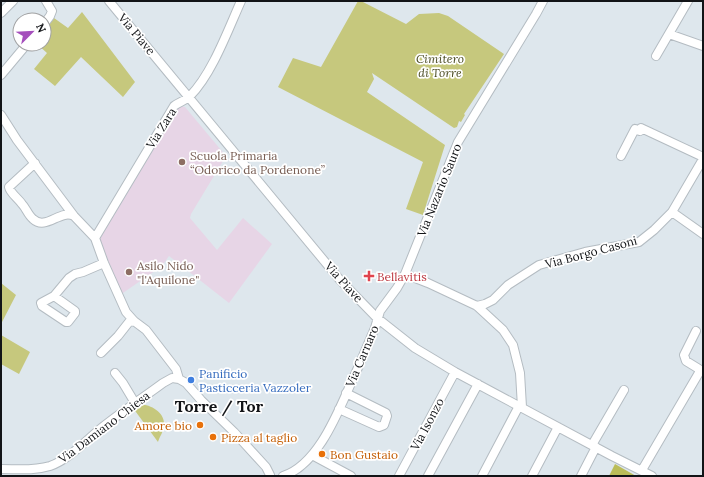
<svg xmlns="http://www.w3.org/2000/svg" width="704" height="477" font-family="Lora,serif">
	<rect width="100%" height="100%" fill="#dee7ed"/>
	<path fill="#e7d5e6" d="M181 106 185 107 226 156 191 214 190 218 217 250 243 218 272 244 229 303 169 256 162 266 120 295 110 273 112 270 100 243V237L176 108Z"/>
	<path fill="#c6c87d" d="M358 1H361L406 24 419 14 439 13 448 16 504 54 464 114 465 115 461 122 459 121 457 127 454 128 372 73 374 79 367 92 445 145 423 215 406 209 423 162 278 87 293 58 321 67Z
		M82 12 135 82 123 97 81 57 55 86 34 69 47 53 37 44H44V31L54 18 68 28Z
		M1 283 16 295 1 324Z
		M1 335 30 352 19 374 1 364Z
		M140 404C152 405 166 413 164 427 163 432 159 438 158 442L133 408Z"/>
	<path fill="#bbbd59" d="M615 464 636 476H609Z"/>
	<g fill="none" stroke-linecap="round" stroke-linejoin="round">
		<defs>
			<path id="minor" d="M109 1 340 280 377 318 415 348 455 372 612 456 652 476
				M1 13 13 1
				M44 24 50 16 52 11 46 1
				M669 34 703 46
				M656 56 688 1
				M1 75 27 44
				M1 115 17 140 74 216 95 238 104 263 126 312 134 321 146 330 176 369 179 379 186 383 201 400 234 432 266 467 270 475
				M621 156 635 129 640 131 641 128 703 157
				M35 163 9 187C10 193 18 198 22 204 26 208 28 215 33 219 46 231 60 209 74 216
				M672 212 703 234
				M95 238 174 106C179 102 185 101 190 96 212 74 228 30 241 1
				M405 274 428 283 477 306 503 330 513 345 520 373 522 407
				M54 296 75 311V313L68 322H66L42 306 41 303 54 296 69 278 75 274 83 272 104 263
				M477 306 485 304 493 300 508 285 539 265 585 252 639 242 654 230 672 212 703 159
				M101 353 118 336 129 322 134 321
				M115 373 123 383 135 403
				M339 409 379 427 384 425 387 416 386 413 346 393
				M592 445 624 390
				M312 455 351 476
				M1 469C17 469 34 471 50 466 70 459 87 439 104 426 123 411 144 397 163 383L172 378 179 379
				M642 470 700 371 699 369 686 361 684 355 696 331
				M283 476C318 465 338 412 352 381 360 364 367 346 375 328L380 311 397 288 405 274 458 142 536 14 543 1
				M399 476 455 372
				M428 476 478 384
				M482 476 519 406
				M532 476 558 427
				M581 476 596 447"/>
		</defs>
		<use href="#minor" stroke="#b4bcc2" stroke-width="10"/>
		<use href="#minor" stroke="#fff" stroke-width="8"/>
	</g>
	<g fill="#8d6e63" stroke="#fff" stroke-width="1.5">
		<circle cx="182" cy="162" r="4"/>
		<circle cx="129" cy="272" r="4"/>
	</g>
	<path fill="#e0444e" stroke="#fff" stroke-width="1.5" d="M367 270h4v4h4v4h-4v4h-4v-4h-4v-4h4z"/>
	<circle fill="#3f7fe0" stroke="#fff" stroke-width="1.5" cx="191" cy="380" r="4"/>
	<g fill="#e8710a" stroke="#fff" stroke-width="1.5">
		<circle cx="200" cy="425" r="4"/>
		<circle cx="213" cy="437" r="4"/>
		<circle cx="322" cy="454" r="4"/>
	</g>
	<g text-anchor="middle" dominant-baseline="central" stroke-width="3.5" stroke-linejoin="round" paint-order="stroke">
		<g font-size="12" fill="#121417" stroke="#fff">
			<text transform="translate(137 34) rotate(50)">Via Piave</text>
			<text transform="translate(161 128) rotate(-58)">Via Zara</text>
			<text transform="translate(439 190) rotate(-68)">Via Nazario Sauro</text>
			<text transform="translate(591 252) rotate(-15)">Via Borgo Casoni</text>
			<text transform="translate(344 282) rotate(48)">Via Piave</text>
			<text transform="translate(362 356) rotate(-67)">Via Carnaro</text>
			<text transform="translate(427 424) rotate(-62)">Via Isonzo</text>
			<text transform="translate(104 427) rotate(-37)">Via Damiano Chiesa</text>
		</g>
		<g font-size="12" font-style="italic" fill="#4c4d24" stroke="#fff">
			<text x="440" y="58">Cimitero<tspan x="440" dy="14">di Torre</tspan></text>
		</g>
		<g font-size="12" fill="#785e54" stroke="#fff" text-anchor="start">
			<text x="190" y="155">Scuola Primaria<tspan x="190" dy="14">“Odorico da Pordenone”</tspan></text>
			<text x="137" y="265">Asilo Nido<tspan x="137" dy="14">"l'Aquilone"</tspan></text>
		</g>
		<g font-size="12" fill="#be3a42" stroke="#fff" text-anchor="start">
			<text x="377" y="276">Bellavitis</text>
		</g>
		<g font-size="12" fill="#366cbe" stroke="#fff" text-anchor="start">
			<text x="199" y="373">Panificio<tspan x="199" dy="14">Pasticceria Vazzoler</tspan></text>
		</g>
		<g font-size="12" fill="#c56008" stroke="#fff" text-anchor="start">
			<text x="192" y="425" text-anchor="end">Amore bio</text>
			<text x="221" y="437">Pizza al taglio</text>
			<text x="330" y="454">Bon Gustaio</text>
		</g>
		<g font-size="16" font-weight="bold" fill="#121417" stroke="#fff">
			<text x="219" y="406">Torre / Tor</text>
		</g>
	</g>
	<rect width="704" height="477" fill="none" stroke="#121417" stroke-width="4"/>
	<g transform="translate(32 32) rotate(66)"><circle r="19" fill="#ffffff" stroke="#a0a1a2"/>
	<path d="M0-3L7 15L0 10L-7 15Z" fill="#a54fbc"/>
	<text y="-6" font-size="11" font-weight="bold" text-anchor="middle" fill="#121417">N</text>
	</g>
</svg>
